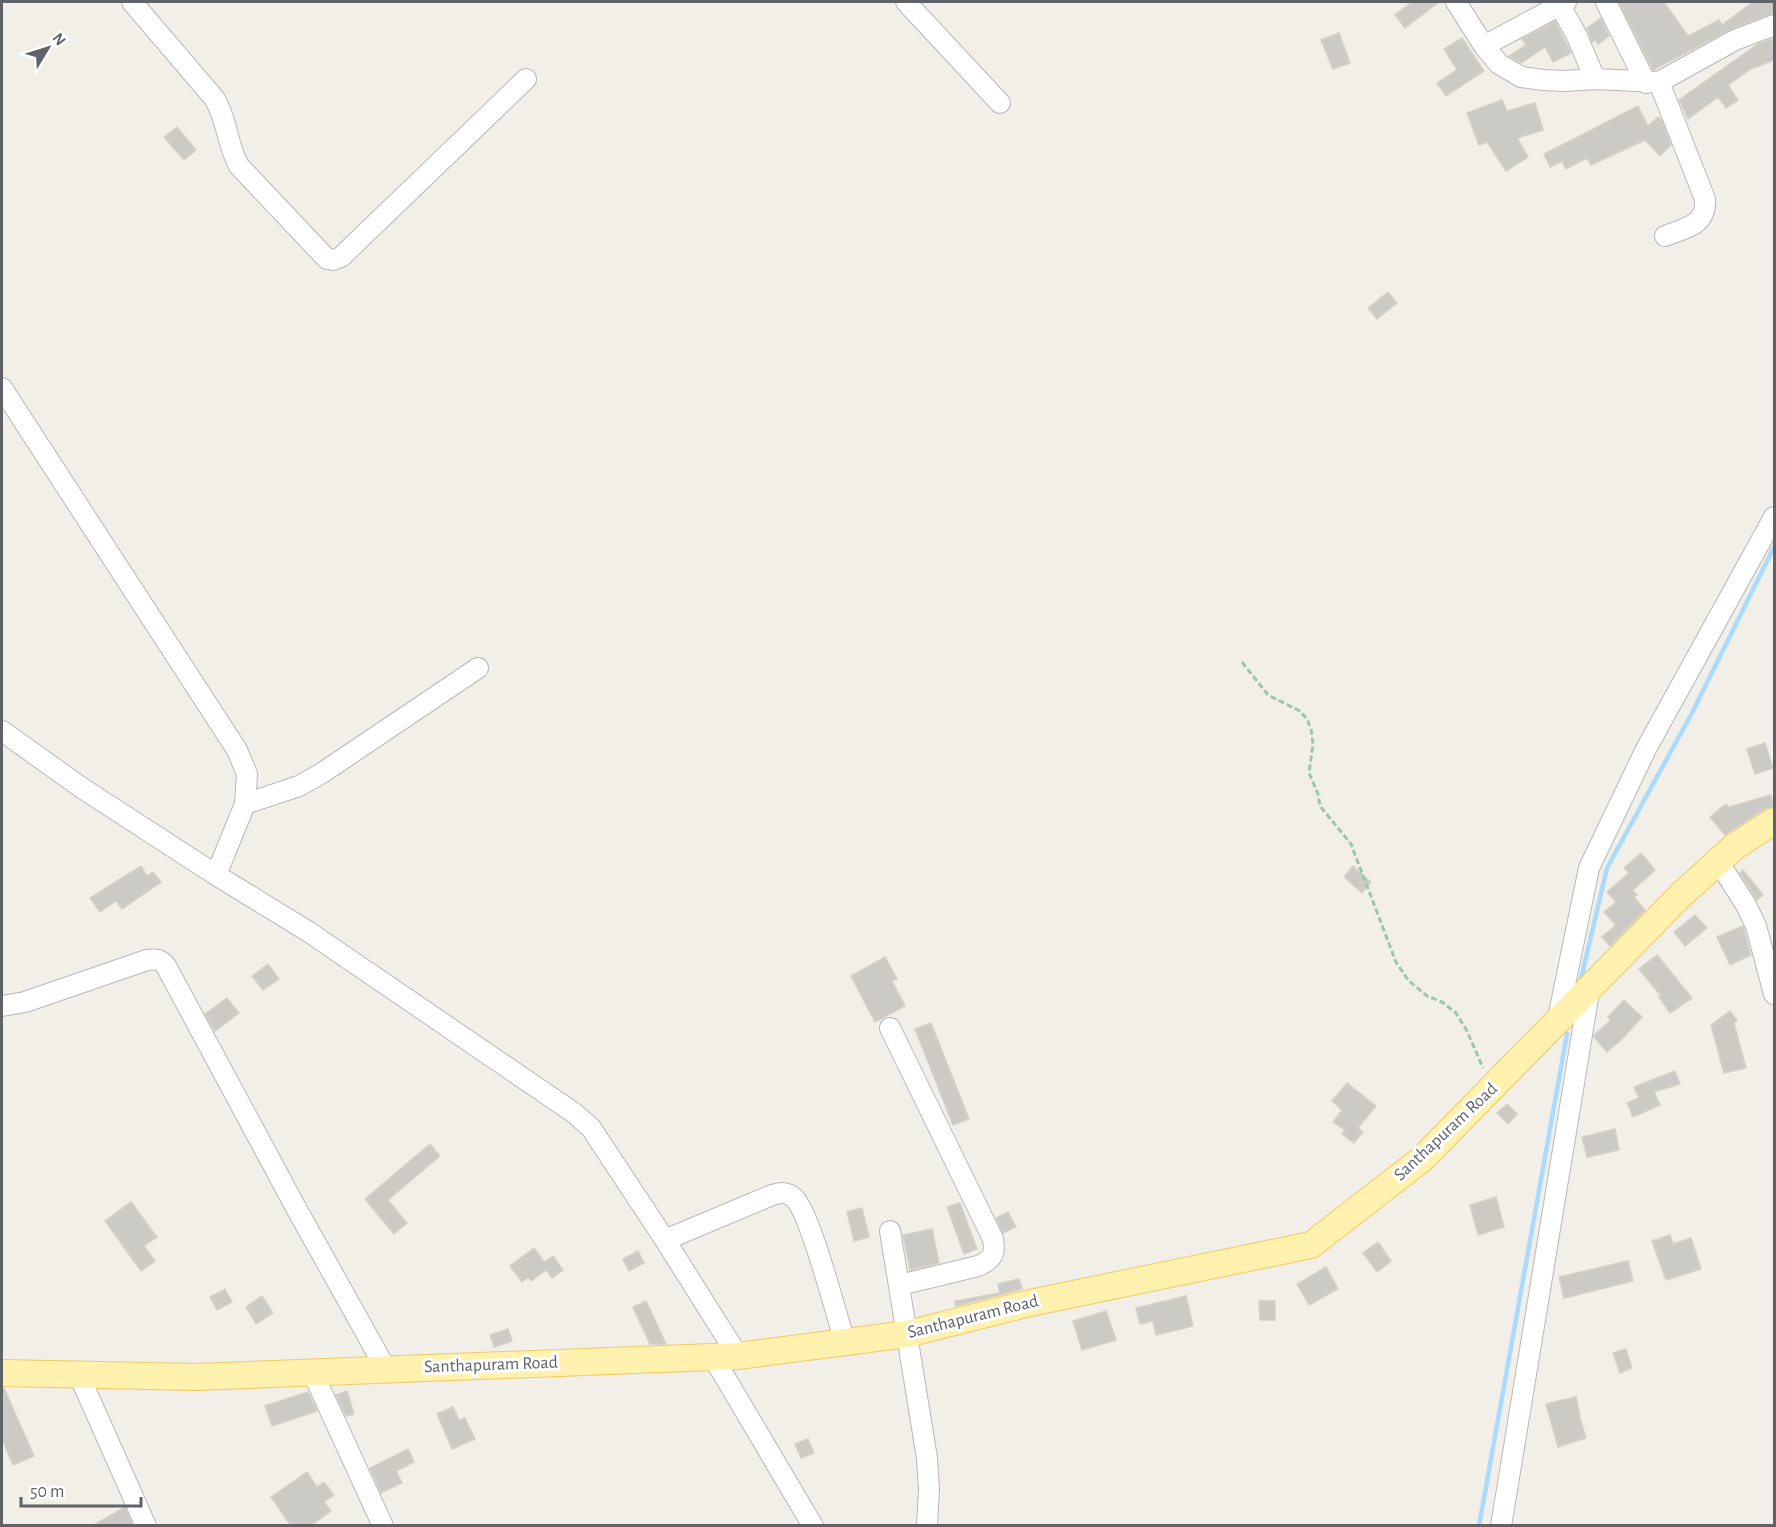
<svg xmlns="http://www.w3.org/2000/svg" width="1776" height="1527" font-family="'Alegreya Sans',sans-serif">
	<rect width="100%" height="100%" fill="#f1efe8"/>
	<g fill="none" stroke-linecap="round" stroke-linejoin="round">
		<path stroke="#aadaff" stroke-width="4.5" d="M1580 983 1607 868 1692 713 1774 547
			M1479 1526 1567 1034"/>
	</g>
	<path fill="#cccac5" stroke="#d6d1c6" stroke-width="1.5" d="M1412 2H1439L1405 28 1395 15Z
		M1619 2H1664L1688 36 1719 20 1722 25 1753 2H1774V13L1731 29 1653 70Z
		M1601 18 1609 36 1598 44 1596 40 1592 42 1587 28Z
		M1555 21 1571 53 1553 62 1545 47 1521 63 1509 56 1526 45 1522 39Z
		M1339 33 1350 63 1333 69 1321 40Z
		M1462 38 1484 71 1446 96 1437 83 1457 70 1444 49Z
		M1772 39 1774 45V60L1751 69 1728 85 1738 100 1726 108 1718 97 1688 119 1679 100 1758 44Z
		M1502 100 1507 111 1535 103 1543 130 1517 138 1528 157 1506 171 1487 142 1479 145 1467 113Z
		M1638 106 1648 126 1658 117 1662 121 1671 145 1660 156 1645 140 1591 165 1587 158 1566 169 1562 161 1550 167 1544 154Z
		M177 127 196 150 184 160 164 137Z
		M1388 292 1397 303 1377 319 1368 308Z
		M1765 743 1773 768 1755 774 1747 749Z
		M1771 795 1774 806 1766 808 1725 835 1710 817 1726 804 1729 807Z
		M1641 853 1655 870 1633 890 1637 895 1634 897 1645 910 1610 946 1602 937 1616 925 1604 912 1616 902 1607 892 1629 873 1624 868Z
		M141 866 147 876 153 872 161 882 122 909 116 901 100 912 90 898Z
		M1353 866 1371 882 1362 893 1344 877Z
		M1743 870 1763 895 1757 900 1740 873Z
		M1695 915 1707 928 1685 946 1674 932Z
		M1743 926 1751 955 1730 965 1717 937Z
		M1657 955 1692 998 1670 1013 1659 997 1661 996 1639 969Z
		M885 957 897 979 892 981 905 1006 875 1022 851 976Z
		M268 964 279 979 263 990 252 976Z
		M227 998 239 1013 215 1031 205 1014Z
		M1624 1000 1642 1017 1622 1039 1607 1052 1594 1037V1035L1611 1020 1608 1017Z
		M1730 1011 1737 1021 1734 1023 1746 1068 1724 1073 1711 1025Z
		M931 1023 969 1119 953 1125 915 1029Z
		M1675 1071 1680 1084 1654 1092 1660 1105 1633 1117 1627 1103 1639 1098 1634 1087Z
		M1347 1083 1376 1106 1358 1128 1363 1132 1354 1143 1342 1134 1345 1130 1333 1122 1342 1110 1332 1101Z
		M1507 1104 1517 1114 1508 1124 1497 1113Z
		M1615 1129 1619 1150 1587 1157 1582 1137Z
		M430 1144 440 1156 388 1200 407 1223 394 1234 365 1199Z
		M1496 1197 1504 1227 1478 1235 1470 1205Z
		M131 1202 157 1237 144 1246 155 1261 141 1271 105 1221Z
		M960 1203 977 1249 964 1254 947 1207Z
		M862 1208 869 1237 854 1241 847 1212Z
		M1008 1212 1016 1227 1003 1233 996 1218Z
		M932 1229 939 1263 910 1270 903 1235Z
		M1670 1235 1673 1244 1691 1238 1701 1269 1666 1280 1652 1241Z
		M1378 1242 1391 1261 1377 1272 1363 1253Z
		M534 1248 544 1262 553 1256 563 1270 552 1278 546 1270 531 1281 528 1277 522 1282 510 1266Z
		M638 1251 644 1263 629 1271 623 1259Z
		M1628 1261 1633 1281 1564 1298 1559 1277Z
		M1326 1267 1338 1289 1309 1305 1297 1284Z
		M1019 1279 1022 1289 956 1306 955 1301 1000 1293 998 1284Z
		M225 1289 232 1302 217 1310 210 1297Z
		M262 1296 273 1313 256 1324 246 1307Z
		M1186 1296 1193 1326 1156 1335 1153 1321 1140 1324 1136 1308Z
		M646 1301 666 1344H650L633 1307Z
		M1259 1301H1275V1320H1260Z
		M1106 1311 1116 1340 1082 1350 1073 1321Z
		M508 1329 512 1341 494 1347 490 1335Z
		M1626 1349 1632 1368 1620 1373 1613 1353Z
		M2 1388H4L34 1456 13 1465 2 1439Z
		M347 1391 354 1414 346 1416 336 1395Z
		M308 1392 317 1411 272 1426 265 1406Z
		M1576 1397 1580 1415H1579L1586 1438 1558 1447 1546 1404Z
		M453 1407 459 1420 465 1418 475 1439 452 1449 437 1414Z
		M808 1439 814 1453 801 1458 795 1444Z
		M408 1449 414 1462 396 1471 402 1483 381 1493 370 1468Z
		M307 1472 317 1487 324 1482 334 1495 324 1502 331 1511 310 1526H291L271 1497Z
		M125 1507 133 1526H92Z"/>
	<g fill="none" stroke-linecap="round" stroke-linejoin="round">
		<defs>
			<path id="minor" d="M132 2 214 98C227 118 227 145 239 166L327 259 333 260 341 257 526 79
				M906 2 1000 103
				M1456 2 1484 46 1499 64 1521 77 1543 80 1565 81 1595 79 1659 82 1735 40 1774 25
				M1558 2 1576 34 1595 79
				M1606 2 1646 83
				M1484 46 1566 2
				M1659 82 1705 199C1707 225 1686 228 1665 236
				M2 388 237 750 247 774 245 804 216 875
				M2 731 82 788 216 875 309 932 574 1113 591 1128 665 1240 738 1356
				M245 804 299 786 322 773 478 668
				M1718 861 1746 905 1756 926 1774 994
				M2 1006 25 1002 147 960C156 959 160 959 166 966L295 1206 386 1369
				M1557 1023 1589 868 1646 749 1774 517
				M890 1028 993 1239C996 1254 992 1260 978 1266L900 1285
				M890 1231 927 1458 929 1489 927 1526
				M665 1240 772 1195C780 1193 787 1191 794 1198 810 1212 837 1317 845 1343
				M713 1357 813 1526
				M312 1371 383 1526
				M79 1375 146 1526
				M1501 1526 1590 986"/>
			<path id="major" d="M2 1373 196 1377 738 1356 907 1334 1030 1303 1311 1245 1422 1159 1681 895 1734 847 1774 821"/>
		</defs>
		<use href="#minor" stroke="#b5b8bc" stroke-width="22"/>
		<use href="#major" stroke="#f2c960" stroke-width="28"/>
		<path stroke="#9cc7a9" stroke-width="3" stroke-dasharray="6 3" stroke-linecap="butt" d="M1242 662 1268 695 1300 711 1307 719 1311 729 1313 744 1309 773 1318 794 1320 806 1351 844 1396 962 1408 980 1427 996 1442 1002 1456 1013 1467 1031 1483 1068"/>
		<use href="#minor" stroke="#fff" stroke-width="20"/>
		<use href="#major" stroke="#fff2af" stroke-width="26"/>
	</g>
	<g text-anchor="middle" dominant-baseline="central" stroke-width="6" stroke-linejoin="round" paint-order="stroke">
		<g font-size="18" fill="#5f6368" stroke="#fff">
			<text transform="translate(1446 1132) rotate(-43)">Santhapuram Road</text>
			<text transform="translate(973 1317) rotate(-14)">Santhapuram Road</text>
			<text transform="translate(491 1365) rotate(-2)">Santhapuram Road</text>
		</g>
	</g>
	<rect width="1776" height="1527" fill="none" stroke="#5f6368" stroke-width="6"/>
	<g transform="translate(48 48) rotate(52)" stroke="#ffffff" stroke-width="4.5" paint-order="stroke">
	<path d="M0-4.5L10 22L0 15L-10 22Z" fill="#5f6368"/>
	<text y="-9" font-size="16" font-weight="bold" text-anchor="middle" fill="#5f6368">N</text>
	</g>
	<path d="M21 1497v9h120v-9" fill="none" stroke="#5f6368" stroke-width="3"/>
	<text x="30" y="1497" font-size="18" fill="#5f6368" stroke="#ffffff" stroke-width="4.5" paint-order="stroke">50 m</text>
</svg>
